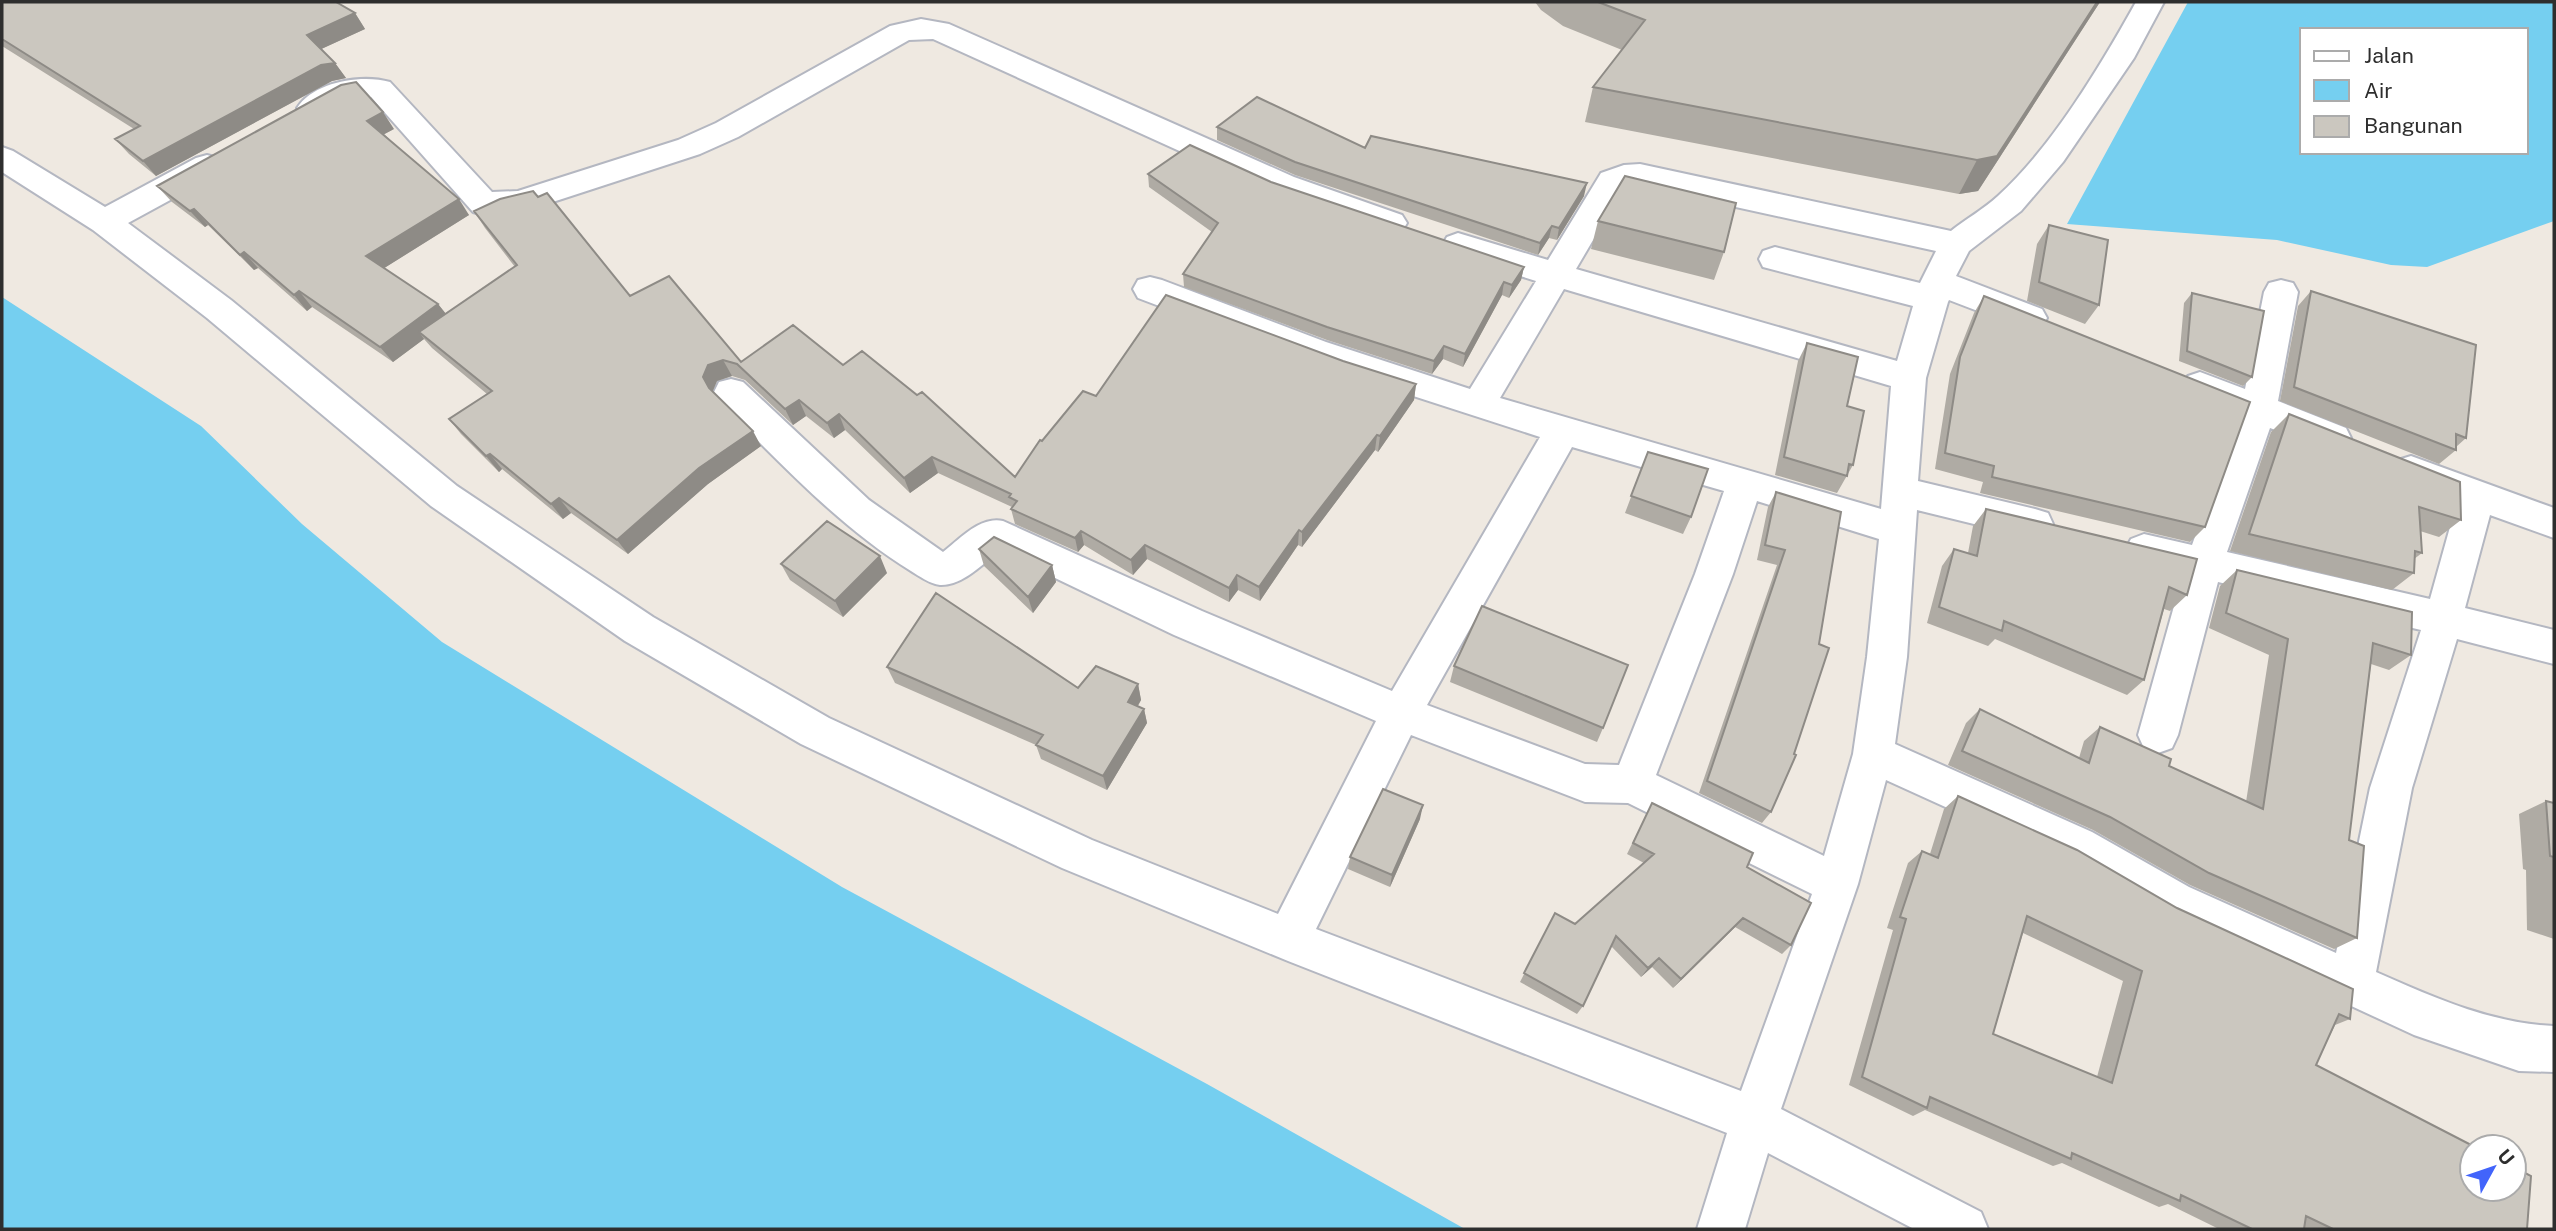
<svg xmlns="http://www.w3.org/2000/svg" width="2556" height="1231" font-family="'Public Sans',sans-serif">
	<rect width="100%" height="100%" fill="#efe9e1"/>
	<path fill="#75cff0" fill-rule="evenodd" d="M2188 2H2554V221L2427 267 2391 265 2277 240 2067 224ZM2302 30H2526V152H2302Z
		M2 297 201 426 302 524 442 642 842 887 1207 1084 1465 1229H2Z"/>
	<g fill="none" stroke-linecap="round" stroke-linejoin="round">
		<defs>
			<path id="street" d="M2136 2H2164L2134 58 2063 162 2021 211 1969 251 1956 276 2042 309 2047 318 2042 327 2030 331 1949 300 1948 302 1926 378 1918 481 2035 509 2048 513 2053 524 2048 535 2035 539 1917 510 1907 657 1895 744 2092 832 2189 887 2336 953 2370 788 2421 630 2218 582 2178 735 2172 748 2158 753 2144 748 2138 735 2183 574 2131 561 2125 550 2131 539 2144 534 2192 545 2239 415 2188 394 2183 385 2188 376 2200 372 2245 389 2264 292 2269 283 2281 280 2293 283 2298 292 2278 401 2346 428 2351 438 2346 448 2333 452 2270 428 2227 552 2430 599 2457 502 2398 480 2393 470 2398 460 2411 456 2554 508V538L2490 515 2465 608 2554 630V664L2457 639 2412 788 2376 972C2435 998 2490 1023 2554 1026V1072L2519 1071 2414 1035 2159 917 2062 860 1886 780 1858 884 1781 1109 1981 1212 1988 1229H1914L1768 1153 1745 1229H1697L1727 1133 1288 961 1062 868 801 744 625 641 431 506 207 318 93 230 2 172V147L13 151 105 207 196 158 207 155 218 158 222 166 218 174 128 223 231 300 457 486 653 617 829 718 1092 840 1278 914 1376 721 1174 635 999 551C983 564 962 586 940 585 930 584 919 576 911 571 838 526 779 461 719 402L714 392 719 382 731 379 743 382 869 500 943 552C960 539 980 516 1003 521L1202 611 1392 691 1540 437 1302 360 1138 298 1133 289 1138 280 1150 277 1162 280 1326 342 1470 389 1536 281 1447 253 1442 245 1447 237 1458 233 1548 260 1601 173 1624 165 1640 164 1951 231C1966 219 1984 209 1998 196 2052 147 2101 65 2136 2ZM1640 186 1936 251 1920 283 1775 247 1763 251 1759 259 1763 267 1913 306 1897 361 1576 269 1623 189ZM1564 289 1891 386 1881 509 1500 398ZM1572 447 1724 491 1695 574 1619 765 1585 764 1427 705ZM1757 501 1879 539 1867 657 1853 754 1824 856 1656 775 1733 574ZM1411 735 1585 802 1628 803 1812 894 1741 1091 1316 929Z
				M921 19 949 24 1294 177 1402 215 1407 223 1402 231 1391 234 1272 193 933 39 909 40 738 137 700 154 519 213 484 215 473 212 371 97C345 98 326 122 301 115L297 108C314 81 363 74 390 82L492 192 518 191 678 140 716 123 890 26Z"/>
		</defs>
		<use href="#street" stroke="#b4b7c1" stroke-width="4"/>
		<use href="#street" fill="#fff" fill-rule="evenodd"/>
	</g>
	<path fill="#afaba4" fill-rule="evenodd" d="M2 2 355 13 365 29 321 49 335 63 346 78 332 81 156 176 129 154 115 139 134 129 2 46Z
		M1535 2H2100L1978 191 1959 194 1585 122 1593 87 1622 50 1563 26 1541 10Z
		M1217 127 1365 148 1584 196 1557 240 1549 238 1538 255 1295 175 1217 140Z
		M394 129 384 134 469 215 384 268 438 304 446 314 515 267 485 228 474 211 630 296 741 362 843 365 1015 477 1042 441 1096 396 1343 361 1416 384 1414 400 1378 452 1375 450 1302 547 1298 545 1260 601 1238 590 1229 602 1147 559 1133 575 1084 545 1078 552 1015 524 1011 509 1012 507 938 473 910 493 845 430 834 438 806 416 793 425 745 380 732 376 717 381 712 392 761 446 708 484 628 554 571 513 563 519 502 469 499 472 461 434 449 419 487 394 432 348 424 339 393 362 312 307 307 311 258 268 254 270 208 225 205 227 172 202 157 186Z
		M1148 174 1271 182 1524 267 1521 280 1509 298 1502 295 1463 367 1443 359 1432 374 1327 340 1184 287 1183 274 1212 232 1149 187Z
		M1598 221 1724 252 1714 280 1591 249Z
		M2049 225 2099 305 2085 324 2027 301 2037 244Z
		M2311 291 2466 438 2456 447V450L2439 464 2280 401 2298 306Z
		M2192 293 2252 377 2243 386 2179 361 2184 303Z
		M1984 296 2205 527 2190 542 1980 493 1983 482 1935 469 1950 374 1974 313Z
		M1807 343 1847 406 1853 465 1837 493 1775 475 1798 361Z
		M2289 414 2461 520 2439 537 2420 531 2422 553 2414 559V573L2392 590 2230 551 2271 432Z
		M1648 452 1691 517 1683 534 1625 513Z
		M1776 492 1841 512 1771 812 1762 823 1699 793 1777 565 1757 560 1768 507Z
		M1986 509 2187 595 2170 611 2164 609 2144 680 2127 695 1995 639 1988 646 1927 623 1942 566 1954 549 1968 553 1973 526Z
		M979 549 1052 565 1056 582 1033 613 984 566Z
		M781 564 887 573 843 617 790 580Z
		M2237 570 2411 655 2389 670 2371 664 2349 840 2357 938 2334 949 2190 885 2093 830 1948 765 1966 723 1980 709 2079 758 2084 741 2100 727 2169 766 2246 802 2269 655 2209 628 2220 586Z
		M1454 666 1603 728 1597 742 1450 682Z
		M887 667 1078 688 1138 684 1141 700 1138 706 1144 709 1147 723 1107 790 1041 759 1036 745 895 683Z
		M1958 796 2350 1019 2335 1025 2316 1065 2527 1229H2219L2168 1204 2159 1207 2062 1163 2053 1166 1925 1110 1913 1116 1849 1085 1893 930 1887 928 1908 863 1922 851 1930 854 1944 809ZM2023 933 2123 981 2097 1077 1993 1034Z
		M2546 801 2554 803V939L2527 930 2526 870 2523 869 2519 814Z
		M1652 803 1747 867 1791 945 1782 954 1735 927 1673 988 1652 967 1641 977 1611 946 1583 1006 1577 1014 1520 982 1555 913 1575 924 1644 863 1627 854Z
		M1420 819 1390 887 1348 869 1350 857Z"/>
	<path fill="#8e8b86" d="M2097 2H2100L1978 191 1959 194 1977 160Z
		M355 13 365 29 317 51 307 35Z
		M335 63 346 78 332 81 156 176 143 161 321 65Z
		M383 112 394 129 379 137 367 121Z
		M1587 183 1584 196 1557 240 1559 228Z
		M459 199 469 215 378 272 366 256Z
		M194 209 208 225 205 227 190 211Z
		M1552 226 1549 238 1538 255 1540 243Z
		M244 252 258 268 254 270 240 255Z
		M1524 267 1521 280 1509 298 1512 285Z
		M1504 282 1502 295 1463 367 1465 354Z
		M299 291 312 307 307 311 294 295Z
		M438 304 450 319 419 332 424 339 393 362 380 347Z
		M1444 346 1443 359 1432 374 1434 361Z
		M723 360 732 376 717 381 712 393 703 377 708 365Z
		M1416 384 1414 400 1378 452 1380 436Z
		M799 400 806 416 793 425 785 409Z
		M839 414 845 430 834 438 827 423Z
		M753 431 761 446 708 484 628 554 617 540 699 468Z
		M1377 435 1375 450 1302 547V532Z
		M490 454 502 469 499 472 486 456Z
		M932 457 938 473 910 493 904 478Z
		M559 498 571 513 563 519 551 504Z
		M1299 530 1298 545 1260 601 1259 587Z
		M1081 531 1084 545 1078 552 1075 538Z
		M1145 545 1147 559 1133 575 1131 560Z
		M880 556 887 573 843 617 835 601Z
		M1052 565 1056 582 1033 613 1028 597Z
		M1237 575 1238 590 1229 602V588Z
		M1138 684 1141 700 1131 717 1128 702Z
		M1144 709 1147 723 1107 790 1103 776Z
		M1423 805 1420 819 1390 887 1392 875Z
		M1743 918 1735 927 1673 988 1681 979Z
		M1659 958 1652 967 1641 977 1648 968Z"/>
	<path fill="#cbc7bf" stroke="#8e8b86" stroke-width="2" fill-rule="evenodd" d="M2 2H336L355 13 307 35 335 63 321 65 143 161 115 139 140 126 2 39Z
		M1598 2H2097L1997 156 1977 160 1593 87 1645 20Z
		M356 82 383 112 367 121 459 199 366 256 438 304 380 347 299 291 294 295 244 252 240 255 194 209 190 211 157 186 341 85Z
		M1257 97 1365 148 1371 136 1587 183 1559 228 1552 226 1540 243 1295 162 1217 127Z
		M1190 145 1271 182 1524 267 1512 285 1504 282 1465 354 1444 346 1434 361 1327 327 1183 274 1218 223 1148 174Z
		M1625 176 1736 203 1724 252 1598 221Z
		M533 191 538 197 547 193 630 296 669 276 741 362 793 325 843 365 862 351 917 395 922 392 1015 477 1040 440 1042 441 1083 391 1096 396 1166 295 1343 361 1416 384 1380 436 1377 435 1302 532 1299 530 1259 587 1237 575 1229 588 1145 545 1131 560 1081 531 1075 538 1011 509 1017 501 1009 497 1011 494 932 457 904 478 839 414 827 423 799 400 785 409 737 364 723 360 708 365 703 377 709 388 753 431 699 468 617 540 559 498 551 504 490 454 486 456 449 419 492 391 419 332 517 265 474 211 500 199Z
		M2049 225 2108 240 2099 305 2039 282Z
		M2311 291 2476 345 2466 438 2456 434V450L2294 387Z
		M2192 293 2264 311 2252 377 2187 351Z
		M1984 296 2250 402 2205 527 1992 477 1994 466 1945 453 1960 357Z
		M1807 343 1858 357 1847 406 1864 411 1853 465 1849 464 1847 476 1784 457Z
		M2289 414 2460 482 2461 520 2419 507 2422 553 2415 551 2414 573 2249 534Z
		M1648 452 1708 469 1691 517 1631 496Z
		M1776 492 1841 512 1819 644 1829 648 1794 754 1796 755 1771 812 1707 781 1785 550 1765 545Z
		M1986 509 2197 559 2187 595 2169 587 2144 680 2004 621 2002 631 1939 607 1954 549 1977 556Z
		M827 521 880 556 835 601 781 564Z
		M994 537 1052 565 1028 597 979 549Z
		M2237 570 2412 612 2411 655 2373 643 2349 840 2364 846 2357 938 2209 873 2110 817 1962 751 1980 709 2089 763 2100 727 2171 759 2169 766 2263 809 2288 639 2226 613Z
		M936 593 1078 688 1096 666 1138 684 1128 702 1144 709 1103 776 1036 745 1043 735 887 667Z
		M1482 606 1628 665 1603 728 1454 666Z
		M1383 789 1423 805 1392 875 1350 857Z
		M1958 796 2077 850 2177 908 2353 989 2350 1019 2339 1014 2316 1065 2475 1147H2472V1189H2514V1167L2531 1176 2527 1229H2333L2306 1216 2304 1229H2252L2181 1195 2180 1201 2072 1153 2071 1159 1930 1097 1927 1108 1862 1077 1906 919 1900 917 1922 851 1938 858ZM2027 916 2142 971 2112 1083 1993 1034Z
		M2546 801 2554 803V883V857L2550 856Z
		M1652 803 1753 853 1747 867 1811 903 1791 945 1743 918 1681 979 1659 958 1648 968 1616 936 1583 1006 1524 973 1555 913 1575 924 1654 854 1633 843Z"/>
	<rect width="2556" height="1231" fill="none" stroke="#2e2e2e" stroke-width="7"/>
	<rect x="2300" y="28" width="228" height="126" fill="#ffffff" stroke="#ababab" stroke-width="2"/>
	<rect x="2314" y="51" width="35" height="10" fill="#ffffff" stroke="#ababab" stroke-width="2"/>
	<text x="2364" y="63" font-size="21" fill="#2e2e2e">Jalan</text>
	<rect x="2314" y="80" width="35" height="21" fill="#75cff0" stroke="#ababab" stroke-width="2"/>
	<text x="2364" y="98" font-size="21" fill="#2e2e2e">Air</text>
	<rect x="2314" y="116" width="35" height="21" fill="#cbc7bf" stroke="#ababab" stroke-width="2"/>
	<text x="2364" y="133" font-size="21" fill="#2e2e2e">Bangunan</text>
	<g transform="translate(2493 1168) rotate(50)"><circle r="33" fill="#ffffff" stroke="#ababab" stroke-width="2"/>
	<path d="M0-5L12 26L0 18L-12 26Z" fill="#4264fb"/>
	<text y="-10" font-size="19" font-weight="bold" text-anchor="middle" fill="#2e2e2e">U</text>
	</g>
</svg>
